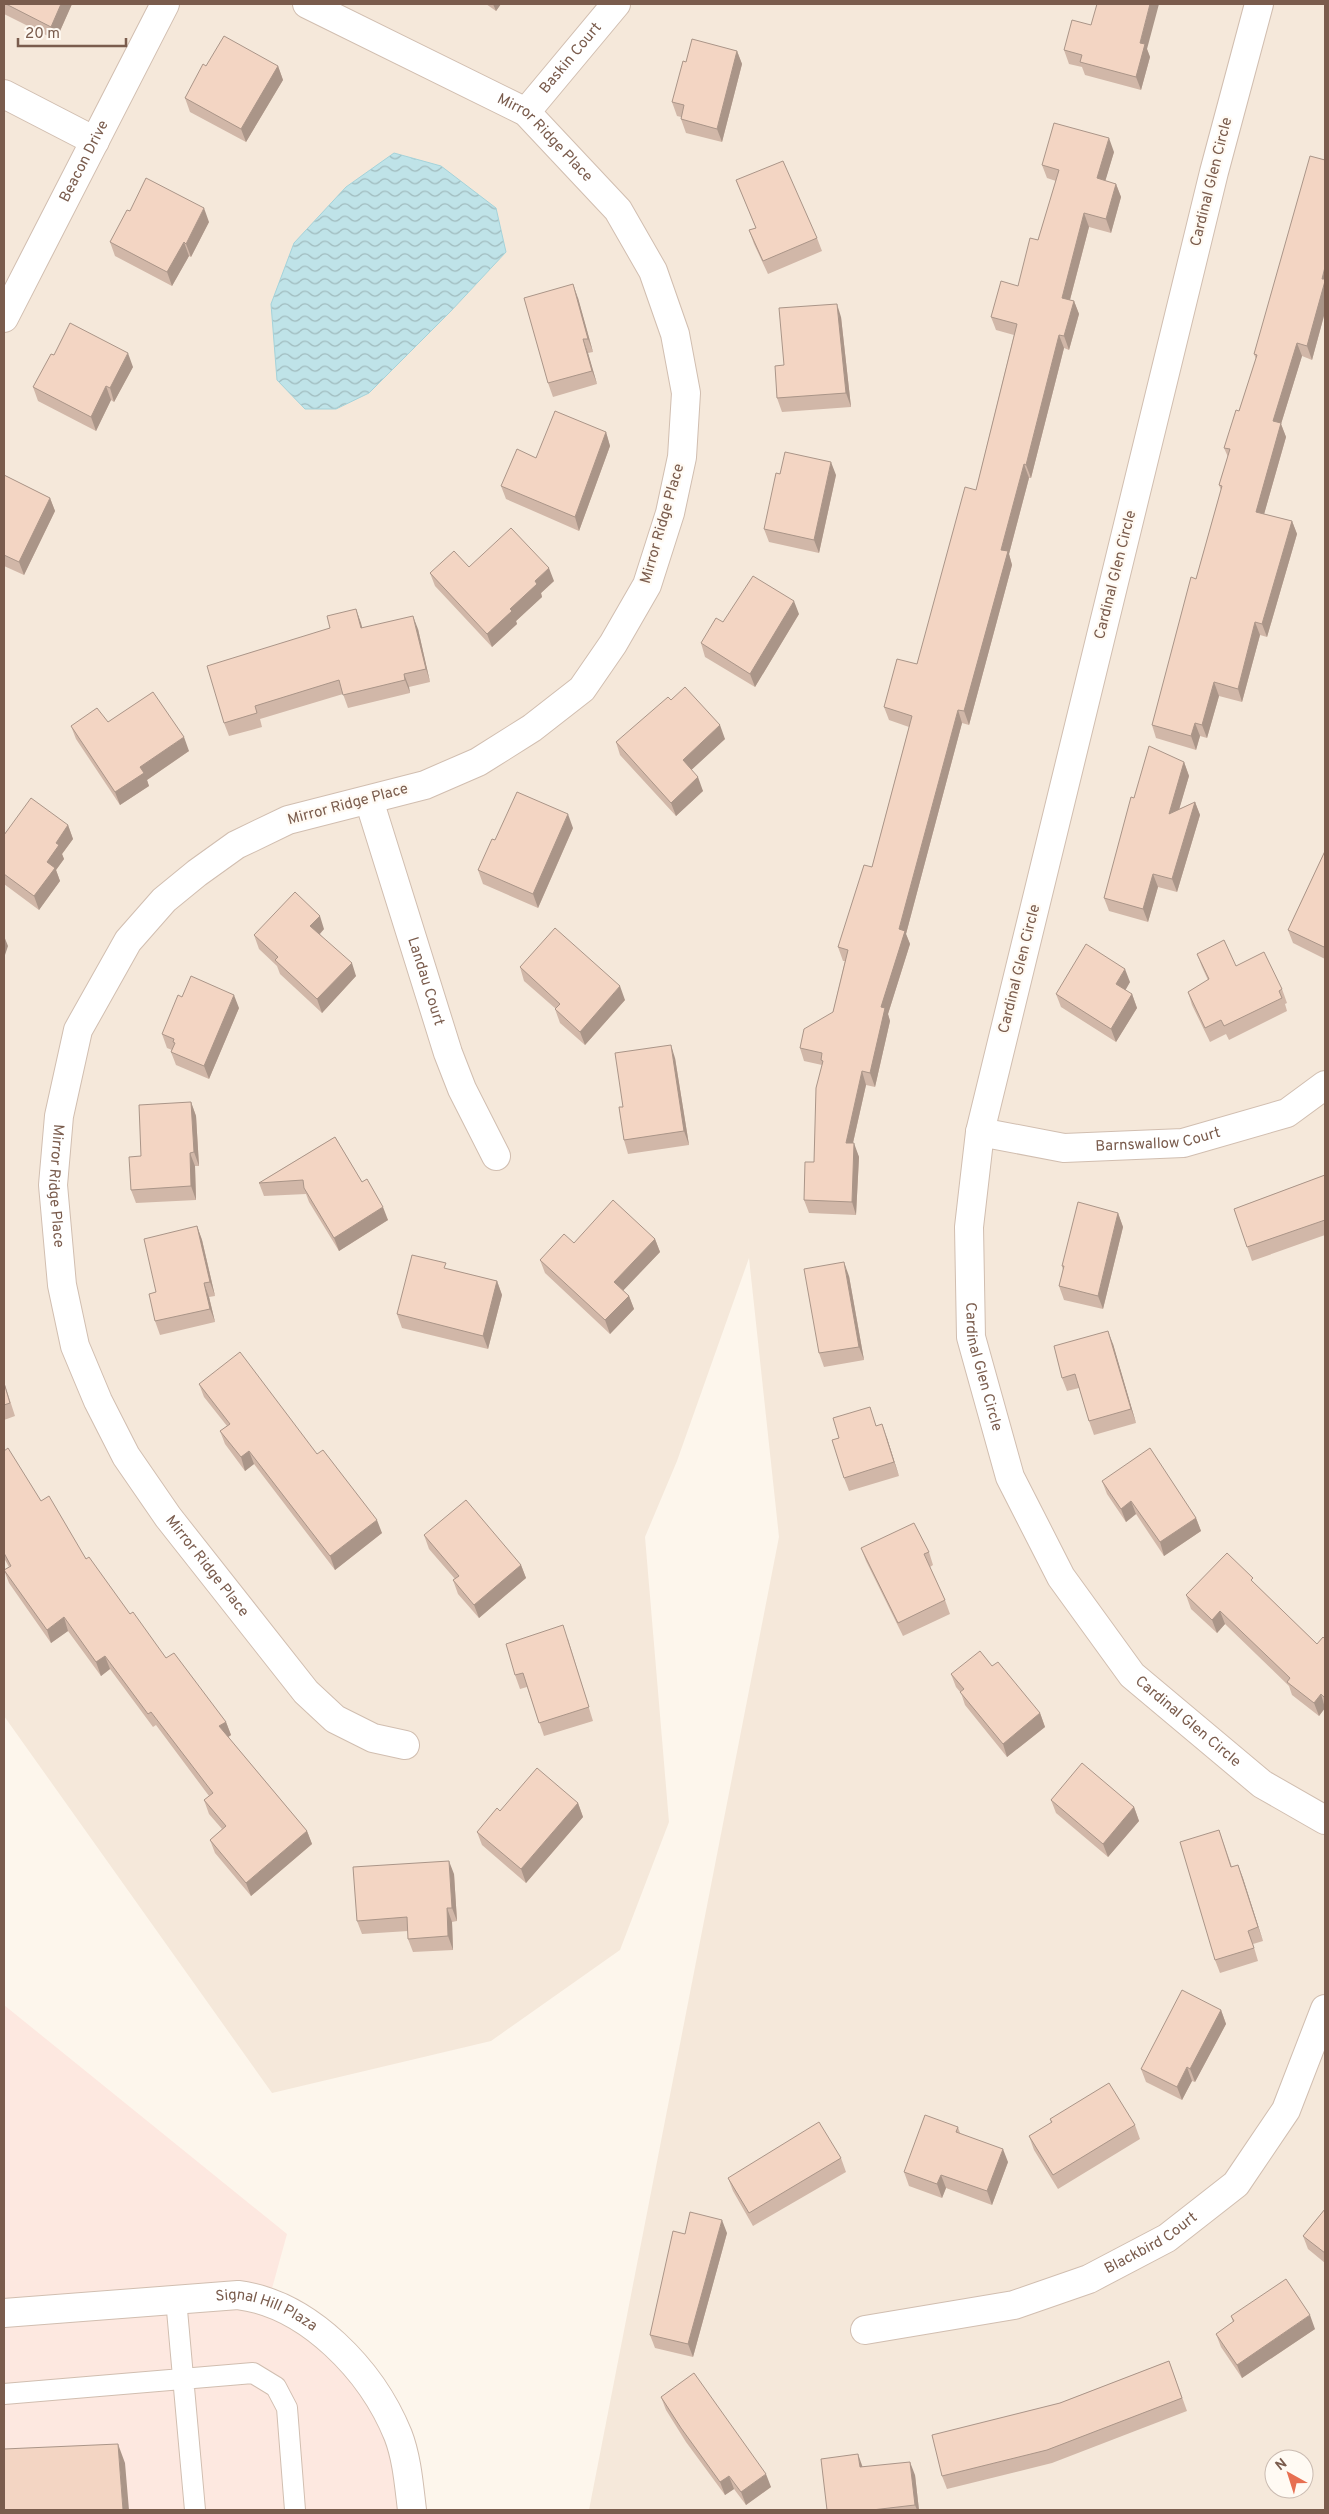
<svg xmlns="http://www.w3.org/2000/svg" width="1329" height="2514" font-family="Overpass,sans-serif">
	<defs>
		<pattern id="water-waves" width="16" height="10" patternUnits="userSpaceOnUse" patternTransform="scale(1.25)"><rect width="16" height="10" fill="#bfe3e8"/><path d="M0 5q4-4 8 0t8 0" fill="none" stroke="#a0bbbe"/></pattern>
	</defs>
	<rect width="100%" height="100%" fill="#fdf6ec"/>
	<path fill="#f5e8da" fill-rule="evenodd" d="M4 4H1325V2510H589L779 1537 749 1258 677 1461 645 1537 669 1822 620 1950 491 2041 272 2093 4 1716ZM1274 2459H1304V2489H1274Z"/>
	<path fill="#fde8e0" d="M4 2005 287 2234 268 2303 377 2393 412 2510H4Z"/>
	<path fill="url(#water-waves)" stroke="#a5d3da" d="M394 153 441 166 496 208 506 252 451 311 369 393 336 409H305L277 380 271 304 294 243 346 187Z"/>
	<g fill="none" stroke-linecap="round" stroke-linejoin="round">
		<defs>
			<path id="lane" d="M176 2299 195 2510
				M4 2394 253 2373 276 2387 287 2408 295 2510"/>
			<g id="street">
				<path id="s1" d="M307 4 526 112 618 210 653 271 675 334 686 393 682 457 670 513 647 585 613 644 582 689 532 728 478 762 425 785 288 820 236 845 197 873 164 900 128 941 78 1030 59 1116 53 1185 62 1285 75 1346 98 1401 126 1456 168 1517 306 1692 335 1719 373 1738 405 1745"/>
				<path id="s2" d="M1259 4 1214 172 980 1132 969 1227 971 1337 1010 1477 1061 1577 1132 1675 1262 1784 1325 1820"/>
				<path d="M4 94 95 141"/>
				<path id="s3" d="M526 112 616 4"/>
				<path id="s4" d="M4 318 165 4"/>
				<path id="s5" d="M369 800 448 1053 462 1089 496 1156"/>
				<path id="s6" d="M980 1132 1064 1148 1183 1143 1287 1113 1325 1085"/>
				<path id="s7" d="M4 2313 238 2295C309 2304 372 2371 398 2435 407 2458 409 2486 412 2510"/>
				<path id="s8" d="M865 2330 1014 2305 1089 2279 1167 2238 1236 2184 1286 2110 1325 2009"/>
			</g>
		</defs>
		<use href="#lane" stroke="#d1beb0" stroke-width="22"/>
		<use href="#street" stroke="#d1beb0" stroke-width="30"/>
		<use href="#lane" stroke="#fff" stroke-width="20"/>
		<use href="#street" stroke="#fff" stroke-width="28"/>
	</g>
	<path fill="#d1b7a8" d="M4 4H72L56 40 4 14Z
		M486 4H501L496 11Z
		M1147 49 1150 57 1141 90 1085 75 1082 67 1069 64 1064 50Z
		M737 51 742 64 722 142 686 133 681 119V117L677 116 672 102 686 62Z
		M206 66H278L283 80 246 142 190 112 185 98Z
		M1114 152 1105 181 1116 184 1121 197 1111 233 1089 227 1070 300 1074 301 1079 314 1069 350 1064 348 1031 478H1029L1009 554 1012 565 969 725 962 723 906 934 910 944 888 1014 890 1021 875 1087 866 1085 853 1143 859 1157 856 1215 809 1213 804 1200 814 1162 822 1065 804 1061 800 1048 833 1012 845 961H843L838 947 872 867 909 727 889 720 884 707 917 664 976 490 1014 335 996 330 991 317 1018 286 1038 240 1056 181 1047 178 1042 165Z
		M1325 160V312L1312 360 1302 356 1281 424 1286 437 1264 514 1292 521 1297 534 1267 637 1260 635 1242 702 1219 696 1207 738 1200 736 1196 750 1156 738 1152 725 1196 579 1221 490 1219 485 1228 457 1224 448 1239 411 1256 359 1254 354Z
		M736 180 817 238 822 251 768 274 754 244 749 230 756 228Z
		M130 211 209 222 191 257 189 256 172 286 115 256 110 242Z
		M578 298 593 352 588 353 597 384 553 397 548 383Z
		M841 317 851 407 782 412 777 398 784 365Z
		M54 355 133 367 114 402 111 400 96 431 38 401 33 387Z
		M606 432 610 446 579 531 506 499 501 486 536 458Z
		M780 474 836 475 819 553 769 542 764 529Z
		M4 475 50 498 55 511 24 575 4 566Z
		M469 567 554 581 541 593 542 597 516 621 517 624 492 647 435 586 430 573Z
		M356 609 362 628 418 629 430 682 409 687 410 693 348 708 343 694 260 719 262 727 229 736 224 723 330 628Z
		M799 614 755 687 705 657 701 643 723 622Z
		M671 700 725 739 691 770 703 791 676 816 620 755 616 742Z
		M108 722 189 751 147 780 149 786 120 805 76 739 71 726Z
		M1184 762 1189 776 1179 809 1195 802 1200 815 1177 892 1158 887 1148 922 1109 911 1104 898 1134 798Z
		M68 825 73 839 62 854 64 859 56 870 60 881 39 910 4 884V835Z
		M573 828 538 908 483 884 478 870 495 840Z
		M1325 851V959L1293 943 1288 930Z
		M324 929 320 934 356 976 322 1013 280 974 277 966 259 949 254 935Z
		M1197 954 1236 966 1282 989 1287 1003 1285 1004 1287 1011 1229 1040 1226 1034 1210 1042 1192 1005 1188 992 1208 980 1202 967Z
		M520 967 625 1000 585 1045 560 1023 555 1009H556L524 981Z
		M1130 982 1125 990 1132 994 1137 1008 1116 1042 1061 1007 1056 994Z
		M239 1008 209 1079 176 1065 171 1052 172 1050 167 1048 162 1034Z
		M675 1058 689 1145 628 1154 624 1140 623 1107Z
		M191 1102 196 1116 199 1166H195L196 1200 136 1203 131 1190 141 1156Z
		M335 1137 362 1182 388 1220 339 1251 309 1202 306 1194 264 1196 259 1183Z
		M1325 1175V1235L1252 1261 1234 1209Z
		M1118 1213 1123 1227 1103 1309 1064 1300 1059 1286 1063 1270 1062 1266Z
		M197 1226 202 1240 215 1296 209 1297 215 1322 160 1335 155 1321 156 1292Z
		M655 1239 660 1252 623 1290 629 1296 634 1309 610 1334 545 1273 540 1260 574 1243Z
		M448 1269 497 1281 502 1295 488 1349 402 1328 397 1314Z
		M849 1276 864 1360 824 1367 819 1353Z
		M1113 1344 1136 1423 1094 1435 1089 1421 1079 1388 1067 1391 1062 1378Z
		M4 1382 15 1416 4 1420Z
		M199 1384 317 1454 382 1533 335 1570 254 1464 245 1471 225 1444 220 1431 227 1426 204 1397Z
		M877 1426 887 1438 899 1476 849 1491 844 1478Z
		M4 1451 41 1501 130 1614 166 1658 226 1722 231 1735 228 1737 307 1831 312 1844 251 1896 215 1853 210 1840 222 1829 209 1814 204 1800 209 1796 156 1725 153 1727 110 1669 101 1676 68 1631 51 1643 9 1583 4 1570 9 1567 4 1558Z
		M1102 1481 1196 1518 1201 1531 1164 1556 1136 1514 1126 1522 1107 1494Z
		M424 1535 521 1565 526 1578 479 1618 458 1594 453 1580 455 1579 429 1549Z
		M861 1548 929 1552 933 1565 930 1567 945 1600 950 1614 903 1636 866 1561Z
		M1255 1584 1317 1644 1325 1639V1708L1319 1716 1292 1695 1289 1686 1225 1624 1217 1633 1191 1609 1186 1595Z
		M568 1639 593 1721 544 1736 527 1687 520 1689 515 1675Z
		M992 1666 1040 1713 1045 1727 1007 1757 965 1705 961 1693 956 1687 951 1674Z
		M1051 1800 1134 1807 1139 1821 1108 1857 1056 1813Z
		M578 1803 583 1817 526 1883 482 1845 477 1832 500 1811Z
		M1219 1830 1232 1867 1238 1865 1263 1941 1253 1944 1258 1961 1220 1973 1215 1960Z
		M454 1874 457 1921 452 1922 453 1950 413 1952 408 1939V1931L362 1934 357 1921Z
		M1221 2010 1226 2024 1195 2082 1192 2081 1182 2100 1146 2082 1141 2069Z
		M1050 2119 1135 2125 1140 2139 1058 2189 1034 2150 1029 2136 1051 2123Z
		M958 2127 960 2133 1008 2162 992 2205 946 2188 942 2198 909 2186 904 2172Z
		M841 2158 846 2172 753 2226 733 2191 728 2178Z
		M1325 2209V2263L1308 2249 1303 2236Z
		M727 2233 693 2357 655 2348 650 2335 685 2234Z
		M1231 2316 1315 2329 1242 2378 1221 2347 1216 2334 1233 2322Z
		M1169 2361 1187 2411 1052 2463 947 2489 942 2476 1060 2403Z
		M661 2397 771 2487 746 2505 734 2489 725 2495 686 2442 666 2410Z
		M863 2467 915 2475 919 2510H827Z"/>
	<path fill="#aa9588" d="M61 4H72L56 40 51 27Z
		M493 4H501L496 11Z
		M1150 4H1159L1147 49 1150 57 1141 90 1136 77 1140 43Z
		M737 51 742 64 722 142 717 129Z
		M278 66 283 80 246 142 241 129Z
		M1109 138 1114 152 1102 192 1097 178Z
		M1116 184 1121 197 1111 233 1106 219Z
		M204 208 209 222 191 257 186 244Z
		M1084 213 1089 227 1067 311 1062 298Z
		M184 242 189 256 172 286 167 272Z
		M1325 267V312L1312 360 1307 346Z
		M573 284 578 298 593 352 588 339Z
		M1074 301 1079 314 1069 350 1064 336Z
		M837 304 841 317 851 407 846 393Z
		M1059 335 1064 348 1031 478 1026 465Z
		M583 339 588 353 597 384 592 371Z
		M1297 343 1302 356 1281 424 1286 437 1261 525 1256 512 1273 421Z
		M128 353 133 367 114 402 110 388Z
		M106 386 111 400 96 431 91 417Z
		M606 432 610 446 579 531 575 517Z
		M831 462 836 475 819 553 814 540Z
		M1024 464 1029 478 1009 554 1012 565 969 725 964 711 1001 550Z
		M50 498 55 511 24 575 19 562Z
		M1292 521 1297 534 1267 637 1262 624Z
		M549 568 554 581 541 593 542 597 516 621 517 624 492 647 487 634 535 581Z
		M794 601 799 614 755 687 750 674Z
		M356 609 361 623 366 642 361 628Z
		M413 616 418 629 430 682 426 669Z
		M1255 622 1260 635 1242 702 1238 689Z
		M404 674 409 687 410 693 405 680Z
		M1214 682 1219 696 1207 738 1202 725Z
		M958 710 962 723 906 934 910 944 888 1014 890 1021 875 1087 870 1073 881 1007 899 929Z
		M1195 723 1200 736 1196 750 1191 736Z
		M720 725 725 739 687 774 683 760Z
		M184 737 189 751 147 780 149 786 120 805 115 792 140 767Z
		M1184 762 1189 776 1174 827 1169 814Z
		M698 777 703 791 676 816 671 803Z
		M1195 802 1200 815 1177 892 1172 879Z
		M568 814 573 828 538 908 533 894Z
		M68 825 73 839 62 854 64 859 56 870 60 881 39 910 34 896 47 862 56 843Z
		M1153 874 1158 887 1148 922 1143 909Z
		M320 916 324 929 315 939 310 926Z
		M4 936 8 946 4 958Z
		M352 963 356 976 322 1013 317 999Z
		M1125 969 1130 982 1121 998 1116 984Z
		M620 986 625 1000 585 1045 580 1032Z
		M1132 994 1137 1008 1116 1042 1111 1029Z
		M234 995 239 1008 209 1079 204 1066Z
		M671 1045 675 1058 689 1145 684 1131Z
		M862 1071 866 1085 850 1156 846 1143Z
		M191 1102 196 1116 199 1166 194 1152Z
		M854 1143 859 1157 856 1215 852 1202Z
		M190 1153 195 1166 196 1200 191 1186Z
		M383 1207 388 1220 339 1251 334 1238Z
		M1118 1213 1123 1227 1103 1309 1098 1296Z
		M197 1226 202 1240 215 1296 210 1282Z
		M655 1239 660 1252 619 1295 614 1282Z
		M844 1262 849 1276 864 1360 859 1347Z
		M497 1281 502 1295 488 1349 483 1336Z
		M204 1283 209 1297 215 1322 210 1309Z
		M629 1296 634 1309 610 1334 605 1320Z
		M1108 1331 1113 1344 1136 1423 1131 1409Z
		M882 1424 887 1438 899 1476 894 1462Z
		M249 1451 254 1464 245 1471 241 1457Z
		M1131 1501 1136 1514 1126 1522 1121 1509Z
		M1196 1518 1201 1531 1164 1556 1160 1542Z
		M377 1520 382 1533 335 1570 330 1556Z
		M521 1565 526 1578 479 1618 474 1605Z
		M1220 1611 1225 1624 1217 1633 1212 1620Z
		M64 1617 68 1631 51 1643 47 1630Z
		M105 1656 110 1669 101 1676 96 1662Z
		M1321 1694 1325 1708 1319 1716 1314 1703Z
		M1040 1713 1045 1727 1007 1757 1003 1744Z
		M226 1722 231 1735 224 1740 219 1726Z
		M578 1803 583 1817 526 1883 521 1869Z
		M1134 1807 1139 1821 1108 1857 1103 1844Z
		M307 1831 312 1844 251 1896 246 1883Z
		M449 1861 454 1874 457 1921 452 1908Z
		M1238 1865 1243 1878 1263 1941 1258 1927Z
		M447 1908 452 1922 453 1950 448 1936Z
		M1221 2010 1226 2024 1195 2082 1190 2069Z
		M1187 2067 1192 2081 1182 2100 1177 2087Z
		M1003 2149 1008 2162 992 2205 987 2191Z
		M941 2175 946 2188 942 2198 937 2184Z
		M722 2220 727 2233 693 2357 688 2344Z
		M1310 2315 1315 2329 1242 2378 1237 2365Z
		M118 2444 125 2463 129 2510H123Z
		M858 2454 863 2468 860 2467Z
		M910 2462 915 2475 919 2510H917L915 2505Z
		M766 2474 771 2487 746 2505 741 2492Z
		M729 2476 734 2489 725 2495 720 2482Z"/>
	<path fill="#f3d5c3" stroke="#aa9588" d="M6 4H61L51 27Z
		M1097 4H1150L1140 43 1145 44 1136 77 1080 62 1082 55 1064 50 1072 20 1091 25Z
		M224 36 278 66 241 129 185 98 203 64 206 66Z
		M692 39 737 51 717 129 681 119 684 105 672 102 683 61 686 62Z
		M1054 123 1109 138 1097 178 1116 184 1106 219 1084 213 1062 298 1074 301 1064 336 1059 335 1026 465 1024 464 1001 550 1008 551 964 711 958 710 899 929 905 931 881 1007 885 1008 870 1073 862 1071 846 1143H854L852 1202 804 1200 805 1162H814L816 1088 823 1061 821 1060 822 1053 800 1048 804 1029 833 1012 848 950 838 947 864 865 872 867 912 716 884 707 897 659 917 664 965 487 976 490 1017 324 991 317 1001 281 1018 286 1030 238 1038 240 1059 170 1042 165Z
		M1310 156 1325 160V267L1322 279H1325V281L1307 346 1297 343 1273 421 1281 423 1256 512 1292 521 1262 624 1255 622 1238 689 1214 682 1202 725 1195 723 1191 736 1152 725 1191 577 1196 579 1222 486 1219 485 1230 449 1224 448 1236 410 1239 411 1257 355 1254 354Z
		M783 161 817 238 763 261 749 230 756 228 736 180Z
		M146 178 204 208 186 244 184 242 167 272 110 242 127 210 130 211Z
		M573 284 588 339H583L592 371 548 383 524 298Z
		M837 304 846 393 777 398 775 366 784 365 779 308Z
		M70 323 128 353 110 388 106 386 91 417 33 387 51 354 54 355Z
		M555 411 606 432 575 517 501 486 517 449 536 458Z
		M785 452 831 462 814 540 764 529 776 473 780 474Z
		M4 475 50 498 19 562 4 555Z
		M511 528 549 568 535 581 537 584 510 609 512 611 487 634 430 573 454 551 469 567Z
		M753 576 794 601 750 674 701 643 716 618 723 622Z
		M356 609 361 628 413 616 426 669 404 674 405 680 343 695 339 680 255 706 257 713 224 723 207 666 330 628 327 616Z
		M685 687 720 725 683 760 698 777 671 803 616 742 668 697 671 700Z
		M153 692 184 737 140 767 144 773 115 792 71 726 97 708 108 722Z
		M1149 746 1184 762 1169 814 1195 802 1172 879 1153 874 1143 909 1104 898 1131 797 1134 798Z
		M517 792 568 814 533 894 478 870 492 839 495 840Z
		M31 798 68 825 56 843 59 845 47 862 55 868 34 896 4 874V835Z
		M1325 851V944L1324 947 1288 930Z
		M295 892 320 916 310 926 352 963 317 999 275 960 278 957 254 935Z
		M555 928 620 986 580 1032 555 1009 560 1004 520 967Z
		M1224 940 1236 966 1264 952 1282 989 1279 991 1282 998 1224 1026 1221 1020 1205 1028 1188 992 1209 979 1197 954Z
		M1086 944 1125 969 1116 984 1132 994 1111 1029 1056 994Z
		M191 976 234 995 204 1066 171 1052 175 1043 173 1042 174 1039 162 1034 178 995 182 997Z
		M671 1045 684 1131 624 1140 619 1107H623L615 1053Z
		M191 1102 194 1152 190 1153 191 1186 131 1190 129 1157 141 1156 139 1105Z
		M335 1137 362 1182 367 1179 383 1207 334 1238 304 1188 303 1180 259 1183Z
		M1325 1175V1220L1247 1247 1234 1209Z
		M613 1200 655 1239 614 1282 629 1296 605 1320 540 1260 564 1234 574 1243Z
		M1078 1202 1118 1213 1098 1296 1059 1286 1064 1266H1062Z
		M197 1226 210 1282 204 1283 210 1309 155 1321 149 1294 156 1292 144 1239Z
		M412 1255 446 1263 444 1268 497 1281 483 1336 397 1314Z
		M844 1262 859 1347 819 1353 804 1269Z
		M1108 1331 1131 1409 1089 1421 1075 1374 1062 1378 1054 1346Z
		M240 1352 317 1454 323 1450 377 1520 330 1556 249 1451 241 1457 220 1431 230 1424 199 1384Z
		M4 1383 10 1403 4 1405Z
		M870 1407 876 1426 882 1424 894 1462 844 1478 832 1440 839 1438 833 1418Z
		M8 1448 41 1501 49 1496 86 1559 89 1557 130 1614 133 1612 166 1658 174 1653 226 1722 219 1726 307 1831 246 1883 210 1840 226 1826 204 1800 213 1793 151 1712 148 1714 105 1656 96 1662 64 1617 47 1630 4 1570 11 1566 4 1553V1451Z
		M1150 1448 1196 1518 1160 1542 1131 1501 1121 1509 1102 1481Z
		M466 1500 521 1565 474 1605 453 1580 459 1576 424 1535Z
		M914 1523 929 1552 924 1554 945 1600 898 1623 861 1548Z
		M1227 1553 1253 1578 1251 1580 1317 1644 1323 1637 1325 1639V1698L1321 1694 1314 1703 1287 1682 1290 1678 1220 1611 1212 1620 1186 1595Z
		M563 1625 589 1707 539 1723 523 1673 515 1675 506 1644Z
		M980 1651 992 1666 998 1662 1040 1713 1003 1744 960 1692 964 1689 951 1674Z
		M1082 1763 1134 1807 1103 1844 1051 1800Z
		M537 1768 578 1803 521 1869 477 1832 497 1808 500 1811Z
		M1219 1830 1231 1867 1238 1865 1258 1927 1248 1931 1254 1948 1215 1960 1180 1842Z
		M449 1861 452 1908H447L448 1936 408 1939 407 1917 357 1921 353 1867Z
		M1182 1990 1221 2010 1190 2069 1187 2067 1177 2087 1141 2069Z
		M1109 2083 1135 2125 1053 2175 1029 2136 1052 2122 1050 2119Z
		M925 2115 958 2127 956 2132 1003 2149 987 2191 941 2175 937 2184 904 2172Z
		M819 2122 841 2158 749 2213 728 2178Z
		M1325 2209V2253L1303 2236Z
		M690 2212 722 2220 688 2344 650 2335 673 2231 685 2234Z
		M1286 2279 1310 2315 1237 2365 1216 2334 1234 2321 1231 2316Z
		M1169 2361 1182 2398 1047 2450 942 2476 932 2435 1060 2403Z
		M694 2373 766 2474 741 2492 729 2476 720 2482 681 2428 661 2397Z
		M4 2443V2449L118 2444 123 2510H4Z
		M858 2454 860 2467 910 2462 915 2505 872 2510H827L821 2459Z"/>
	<g text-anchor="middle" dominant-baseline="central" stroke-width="4.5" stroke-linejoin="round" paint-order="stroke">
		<g font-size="15" fill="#7a5c4d" stroke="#fffaf3">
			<text stroke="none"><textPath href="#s3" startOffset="70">Baskin Court</textPath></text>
			<text stroke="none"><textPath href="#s1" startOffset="275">Mirror Ridge Place</textPath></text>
			<text stroke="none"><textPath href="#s4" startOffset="176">Beacon Drive</textPath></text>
			<text transform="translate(1212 182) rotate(-76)">Cardinal Glen Circle</text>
			<text transform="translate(663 524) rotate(-74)">Mirror Ridge Place</text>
			<text transform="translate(1116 575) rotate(-76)">Cardinal Glen Circle</text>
			<text transform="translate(348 805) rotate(-15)">Mirror Ridge Place</text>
			<text transform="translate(1020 969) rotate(-76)">Cardinal Glen Circle</text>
			<text stroke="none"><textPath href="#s5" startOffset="190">Landau Court</textPath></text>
			<text stroke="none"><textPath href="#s6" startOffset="180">Barnswallow Court</textPath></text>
			<text stroke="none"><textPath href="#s1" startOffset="1685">Mirror Ridge Place</textPath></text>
			<text stroke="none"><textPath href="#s2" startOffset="1399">Cardinal Glen Circle</textPath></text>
			<text stroke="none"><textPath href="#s1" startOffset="2105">Mirror Ridge Place</textPath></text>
			<text stroke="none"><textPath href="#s2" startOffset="1819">Cardinal Glen Circle</textPath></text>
			<text stroke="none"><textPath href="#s8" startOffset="302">Blackbird Court</textPath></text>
			<text stroke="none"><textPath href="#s7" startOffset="266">Signal Hill Plaza</textPath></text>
		</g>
	</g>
	<rect width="1329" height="2514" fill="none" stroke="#7a5c4d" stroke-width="10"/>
	<g transform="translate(1289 2474) rotate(321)"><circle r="24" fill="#fffaf3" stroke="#cabbb1"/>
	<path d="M0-4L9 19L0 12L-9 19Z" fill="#e76f51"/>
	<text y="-8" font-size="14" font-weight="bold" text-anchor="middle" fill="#7a5c4d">N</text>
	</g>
	<path d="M18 38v8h108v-8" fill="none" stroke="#7a5c4d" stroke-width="2.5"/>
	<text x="25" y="38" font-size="15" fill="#7a5c4d" stroke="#fffaf3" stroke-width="4" paint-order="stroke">20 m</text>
</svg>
